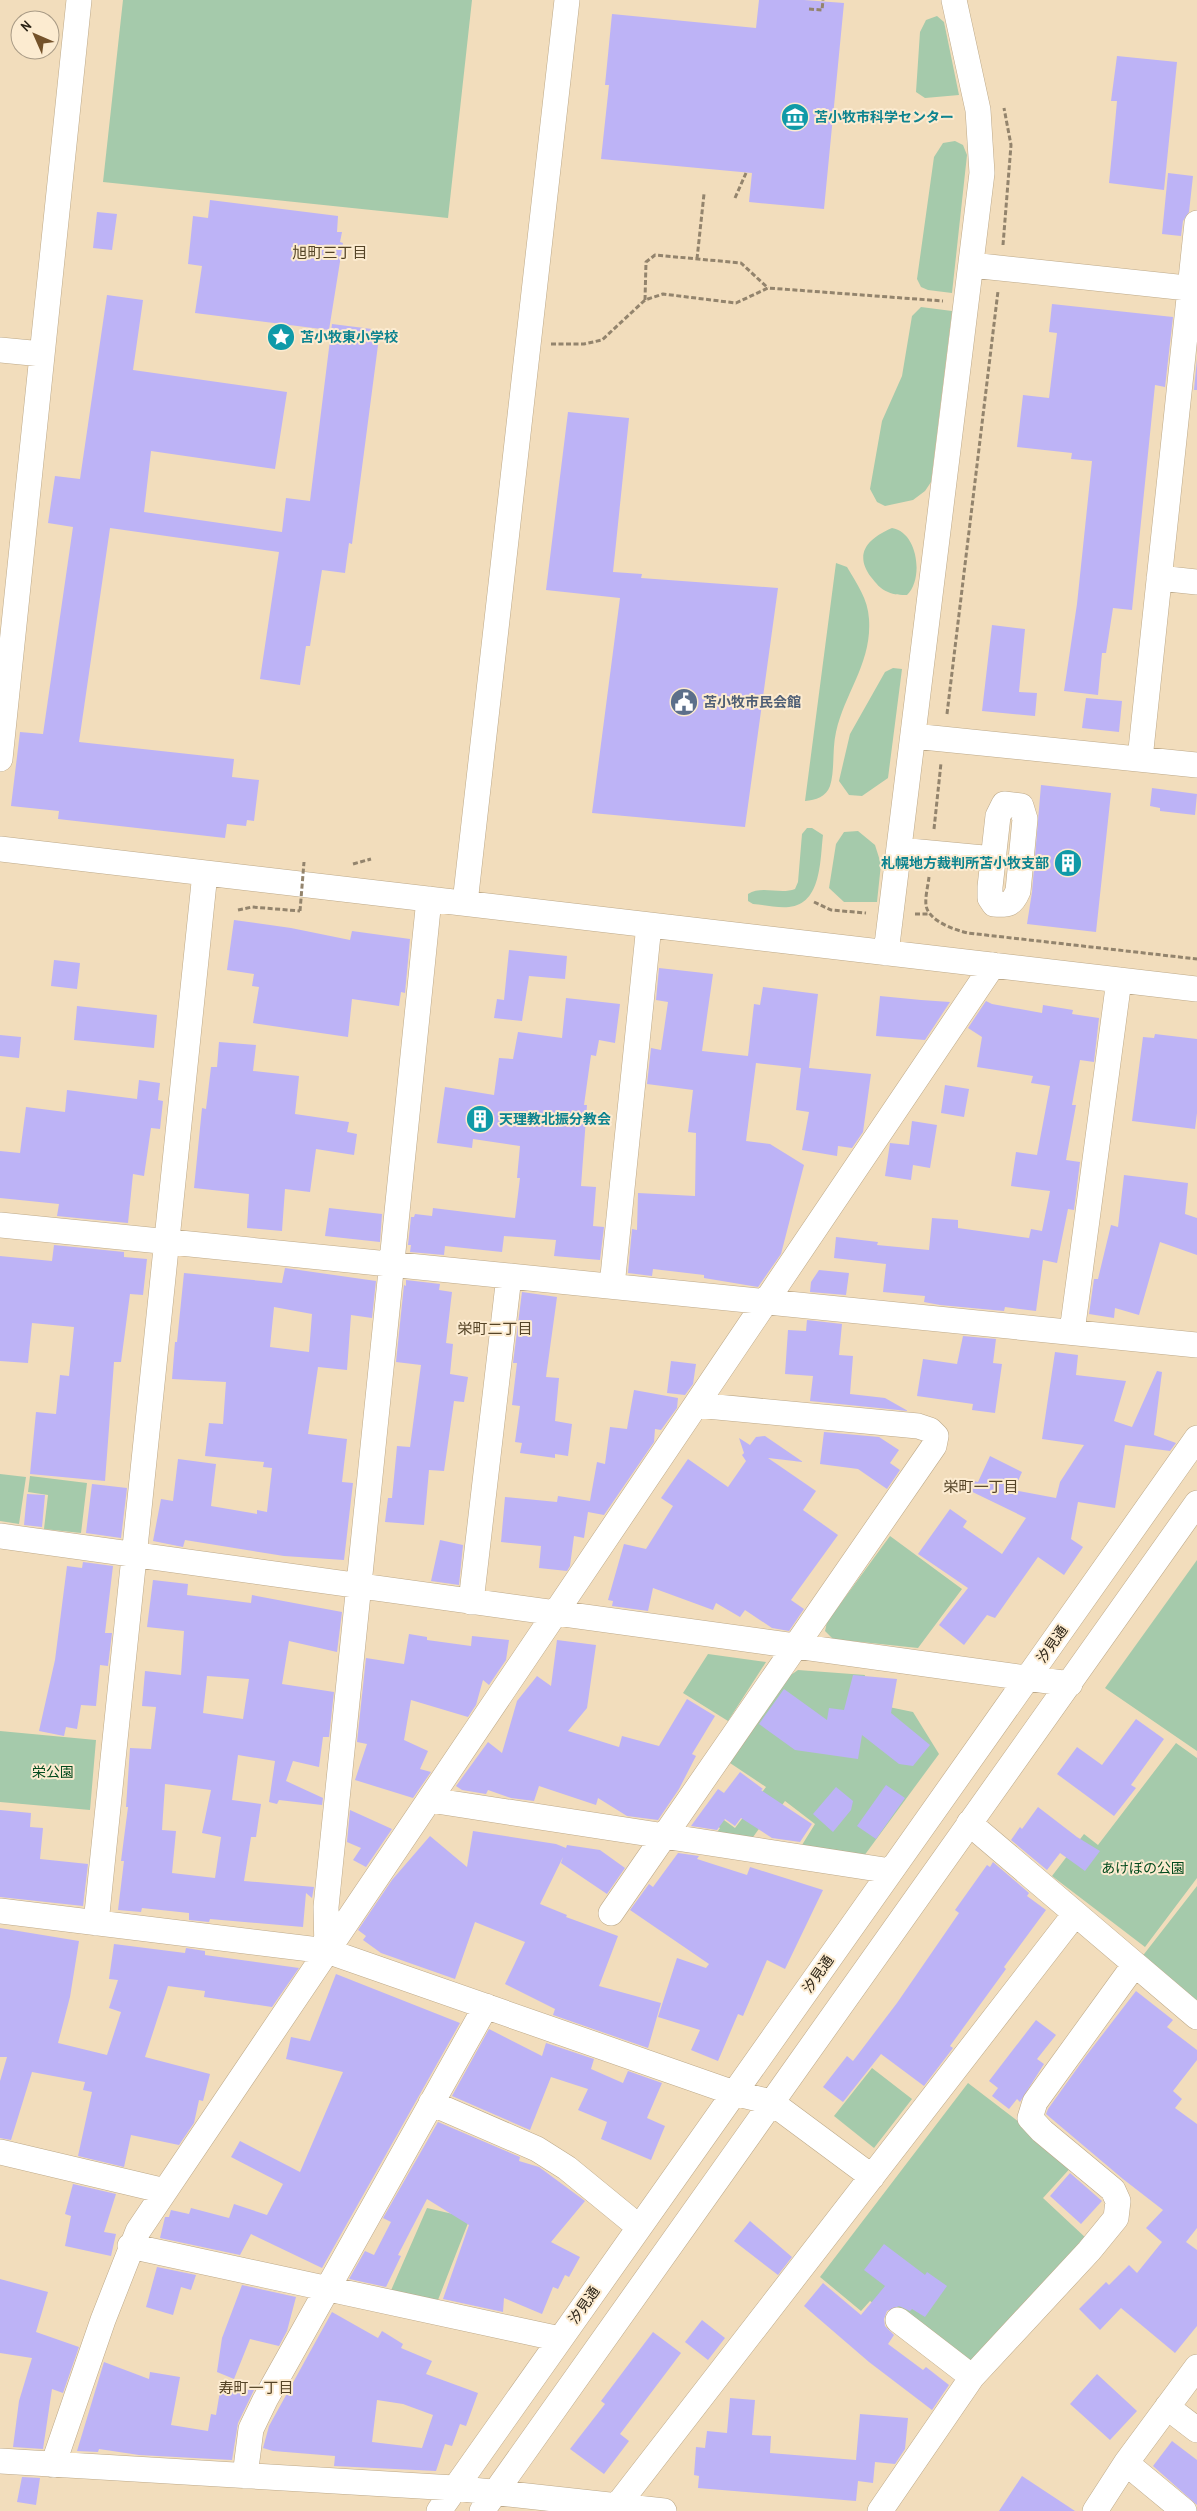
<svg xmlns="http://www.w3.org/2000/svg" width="1197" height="2511" font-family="'Archivo Narrow','Noto Sans JP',sans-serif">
	<rect width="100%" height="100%" fill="#f2ddbc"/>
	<path fill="#a5caab" d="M123 0H472L448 218 103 182Z
		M937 16 944 22 959 95 925 98 916 92 920 32 926 20Z
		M955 141 963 145 967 155 952 293 928 290 921 287 917 279 934 157 943 143Z
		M921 307 952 311 931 482 925 491 913 500 885 506 877 502 870 489 882 421 902 376 912 316Z
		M892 528C918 532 924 579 907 595 901 595 894 595 888 592 880 589 876 583 871 577 853 553 869 538 892 528Z
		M836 563 847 567C857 584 868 599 869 619 872 663 845 692 836 732 832 749 835 770 830 786 826 797 816 800 805 801Z
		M893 668 902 669 888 778 862 796 849 795 839 781 850 734 885 672Z
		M807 828H812L823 835C820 859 822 904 789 907 777 908 764 905 753 904L748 901V894C762 885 780 895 795 889L798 882 802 834Z
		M858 831 875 845 881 864 877 902H844L829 888 836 844 844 832Z
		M0 1474 26 1477 19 1524 0 1521Z
		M30 1476 87 1483 81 1533 44 1529 48 1495 28 1492Z
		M890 1536 962 1589 918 1648 833 1639 825 1631 827 1622Z
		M1197 1560V1751L1105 1688Z
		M708 1654 766 1662 728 1721 683 1693Z
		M798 1670 865 1675 860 1701 913 1712 939 1754 861 1860 802 1845 815 1824 785 1801 765 1829 761 1826 748 1844 711 1841 720 1828 712 1822 717 1815 735 1828 766 1787 730 1763 788 1677Z
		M0 1731 96 1740 90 1810 0 1802Z
		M1176 1743 1197 1758V1878L1145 1947 1052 1876 1084 1834 1098 1845Z
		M1197 1886V2006L1141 1958Z
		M872 2068 912 2099 874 2148 834 2116Z
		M968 2083 1074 2164 1043 2198 1087 2239 970 2361 891 2305 884 2311 870 2301 861 2311 820 2277Z
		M427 2208 470 2218 436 2305 389 2295Z"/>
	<path fill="#bdb3f6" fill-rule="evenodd" d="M759 0H804L844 3 824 209 749 202 752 173 601 159 609 85H605L612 14 756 28Z
		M1117 56 1177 62 1164 190 1109 183 1115 123 1117 101H1111Z
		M1168 173 1193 176 1189 212 1183 221 1181 236 1162 234Z
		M210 200 338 216 337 232H342L340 242 343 243 329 330 195 313 202 266 188 264 193 216 208 218Z
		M97 212 117 214 112 250 93 248Z
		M107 295 143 300 133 370 287 392 275 469 151 451 144 512 282 532 286 498 310 501 332 324 380 330 352 544 349 543 345 573 322 570 310 646H306L300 685 260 679 279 552 110 528 79 742 234 759 232 777 259 780 254 821 247 820 246 826 227 824 225 838 58 819 59 811 11 806 20 732 43 734 73 527 48 523 55 476 80 479Z
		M1052 304 1173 317 1165 387 1155 385 1132 610 1113 608 1106 653H1102L1098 695 1064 691 1077 604 1092 461 1071 459 1072 453 1017 447 1023 395 1049 398 1057 333 1049 332Z
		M1197 359V390H1194Z
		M568 412 629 418 613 572 642 574 641 578 778 588 745 827 592 813 620 598 546 590Z
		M992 625 1025 629 1019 692 1037 693 1035 716 982 711Z
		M1086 698 1122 701 1119 732 1082 728Z
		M1041 785 1111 793 1096 932 1027 924 1032 892Z
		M1152 788 1197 794 1195 815 1160 811V808L1150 806Z
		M234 920 291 928 350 940 352 931 410 939 405 993 401 992 399 1006 352 999 348 1037 253 1023 259 987 252 986 254 974 227 970Z
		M509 950 567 956 565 979 529 976 522 1021 494 1018 497 999 504 1000Z
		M54 960 80 963 77 989 51 986Z
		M659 968 713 974 702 1051 748 1056 754 1004 760 1005 763 987 818 994 809 1068 871 1074 863 1132 852 1148 838 1146 837 1156 802 1150 809 1112 796 1110 801 1068 756 1063 746 1141 770 1144 804 1165 781 1254 758 1287 704 1278V1275L653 1269 652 1276 628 1273 632 1229 637 1230 638 1193 695 1196 696 1133 688 1132 693 1090 647 1084 651 1048 661 1050 668 1002 656 1000Z
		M880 996 921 1000 950 1002 925 1040 876 1036Z
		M566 998 620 1004 615 1043 599 1040 596 1056 591 1055 584 1105H587L581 1186 596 1187 593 1226 604 1227 600 1260 554 1256 556 1240 504 1236 502 1252 445 1246 444 1255 410 1252 411 1245H408L411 1217H414L415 1214 432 1216 433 1208 515 1218 520 1178H517L520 1146 473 1139 472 1148 437 1143 445 1087 494 1095 499 1058 513 1059 518 1032 562 1038Z
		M986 1001 992 1004 1042 1013 1043 1005 1073 1010 1072 1014 1099 1018 1094 1062 1080 1060 1072 1105H1076L1066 1160 1080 1162 1074 1210 1068 1209 1057 1263 1043 1260 1036 1311 1005 1307 1004 1311 940 1305 924 1302 925 1296 883 1292 886 1264 834 1258 836 1237 878 1242 877 1245 929 1250 932 1218 958 1220V1228L1029 1238 1031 1229 1042 1231 1050 1191 1011 1186 1016 1152 1037 1155 1050 1086 1031 1083 1033 1076 977 1067 982 1037 968 1028Z
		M77 1006 157 1015 154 1048 74 1040Z
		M1155 1034 1197 1039V1113L1195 1129 1132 1121 1143 1037 1154 1038Z
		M0 1035 21 1037 19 1058 0 1056Z
		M219 1042 256 1045 253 1071 299 1076 295 1114 349 1122 347 1132 357 1134 354 1155 316 1149 310 1192 285 1189 282 1231 247 1228 249 1194 194 1188 202 1108 206 1109 211 1067H217Z
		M139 1080 160 1083 158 1100 163 1101 160 1129 151 1128 144 1176 133 1174 128 1223 57 1216 59 1204 0 1198V1151L20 1153 26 1107 65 1112 67 1090 137 1099Z
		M945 1085 969 1089 964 1117 941 1113Z
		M912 1121 937 1125 930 1168 913 1165 911 1180 885 1176 890 1143 909 1145Z
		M1124 1175 1188 1183 1185 1214 1197 1218V1255L1160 1242 1139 1315 1115 1308 1114 1318 1089 1314 1094 1279H1098L1111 1225 1118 1227Z
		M329 1208 382 1214 380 1242 325 1236Z
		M54 1245 124 1252V1257L147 1259 143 1295 130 1294 121 1362H114L105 1481 30 1474 36 1412 56 1414 60 1375 69 1376 74 1327 32 1323 28 1363 0 1361V1256L52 1261Z
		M285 1268 376 1281 372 1318 351 1315 347 1370 318 1367 308 1434 347 1439 342 1482 353 1483 344 1560 284 1556 185 1540 183 1547 153 1541 161 1499 173 1501 178 1459 216 1464 211 1506 257 1514V1510L267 1512 272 1468 263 1467 264 1462 205 1456 209 1423 223 1424 226 1382 172 1379 175 1342H177L184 1273 282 1283ZM274 1307 312 1314 309 1352 270 1347Z
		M819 1270 849 1273 846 1295 810 1292 811 1282Z
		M406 1280 440 1284 439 1290 452 1292 446 1343 453 1344 450 1374 468 1377 464 1402 454 1401 444 1471 429 1470 424 1525 385 1522 388 1498H392L397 1446 410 1447 421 1365 396 1362 404 1285 406 1286Z
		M522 1292 557 1297 546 1377 559 1378 555 1421 572 1424 568 1456 555 1454V1458L520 1453 522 1443 515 1442 520 1406 512 1405 517 1363H513Z
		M807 1320 842 1324 839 1355 853 1356 850 1394 885 1398 908 1411 810 1401 813 1376 785 1374 788 1330 806 1331Z
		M963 1336 996 1339 993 1363 1002 1364 995 1413 972 1410 973 1404 917 1396 923 1359 957 1364Z
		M1055 1352 1078 1355 1076 1375 1126 1381 1114 1421 1132 1427 1157 1371 1162 1372 1154 1435 1176 1443 1170 1451 1125 1445 1115 1508 1078 1502 1071 1539 1083 1547 1064 1575 1038 1557 995 1618 987 1615 964 1645 939 1625 968 1588 918 1554 950 1509 967 1521 963 1527 1002 1554 1026 1518 958 1485 960 1478 978 1482 990 1456 1022 1472 1014 1490 1056 1498 1060 1482 1084 1445 1042 1439Z
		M671 1361 696 1364 693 1384 685 1395 667 1393Z
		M634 1390 678 1398 677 1408 661 1430 655 1429 654 1442 604 1515 588 1512 584 1538 574 1536 570 1566 567 1571 539 1568 541 1546 501 1542 505 1497 557 1502 558 1496 590 1501 597 1462 605 1464 610 1427 627 1429Z
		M824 1432 879 1437 899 1450 890 1463 900 1470 887 1489 858 1469 820 1464Z
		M765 1436 803 1462 768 1458 816 1491 803 1510 838 1535 791 1600 804 1609 789 1631 772 1628 745 1610 740 1617 716 1603 713 1610 653 1588 648 1611 612 1606 613 1601 608 1600 624 1544 646 1549 673 1506 661 1498 688 1459 728 1487 746 1461 742 1455 744 1453 739 1438 750 1445 756 1437Z
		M92 1484 127 1488 121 1538 86 1533Z
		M27 1494 45 1495 42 1527 24 1525Z
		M440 1540 463 1545 459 1585 431 1581Z
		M83 1562 113 1566 105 1633H112L108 1666 100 1665 96 1706 81 1705 77 1729 66 1727 64 1736 39 1731 55 1660 67 1566 82 1568Z
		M153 1580 188 1584 187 1595 251 1603 252 1595 342 1612 337 1652 289 1641 282 1684 334 1692 329 1737H323L319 1767 293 1761 286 1781 323 1798 322 1805 279 1800 277 1804 269 1802 275 1761 238 1755 232 1800 261 1804 256 1837H251L244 1881 314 1887 312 1898 306 1893 303 1927 210 1919 209 1922 189 1920V1913L142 1908 141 1912 118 1910 124 1861H121L128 1807H126L130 1748 151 1749 156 1707 142 1706 145 1671 181 1675 184 1631 147 1627ZM207 1676 249 1679 243 1719 203 1713ZM165 1784 211 1790 202 1833 221 1837 215 1878 172 1873 176 1831 162 1830Z
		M409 1634 427 1637V1640L471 1646 472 1636 509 1640 506 1660 489 1685 483 1680 476 1705 468 1717 411 1700 404 1740 428 1751 420 1769 431 1772 413 1798 355 1780 367 1744 357 1742 366 1658 404 1664Z
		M557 1640 596 1645 587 1708 568 1731 619 1747 622 1736 659 1746 687 1699 715 1716 692 1754 696 1756 679 1789 658 1820 627 1816 598 1798 596 1805 539 1786 534 1801 511 1798 488 1790 486 1794 462 1790 456 1786 488 1742 502 1753 517 1701 537 1676 551 1686Z
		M853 1675 897 1679 891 1713 930 1745 913 1766 899 1764 862 1735 858 1759 795 1750 759 1724 784 1689 827 1720 829 1708 844 1710Z
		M1136 1719 1164 1739 1131 1785 1136 1788 1114 1816 1057 1774 1077 1747 1102 1765Z
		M740 1772 763 1789 761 1790 812 1824 800 1842 772 1838 741 1818 735 1826 725 1819 717 1830 691 1826 718 1789 724 1793Z
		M886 1785 905 1798 876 1839 857 1826Z
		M836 1787 853 1801 851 1810 833 1832 813 1814Z
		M1038 1807 1077 1837 1100 1851 1085 1871 1060 1853 1047 1870 1011 1840 1020 1827 1022 1829Z
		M0 1810 31 1813 30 1827 43 1828 40 1859 88 1864 83 1906 0 1897Z
		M350 1810 392 1829 366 1867 353 1860 361 1848 347 1842Z
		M473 1831 556 1844 566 1848 567 1845 600 1850 625 1868 607 1894 561 1863 563 1857 540 1904 567 1915 566 1917 618 1936 599 1986 661 2003 648 2048 553 2015 555 2009 505 1984 525 1942 475 1922 455 1979 381 1953 363 1940 366 1936 358 1930 392 1880 430 1836 467 1867Z
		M678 1853 699 1856 697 1859 747 1875 750 1867 823 1890 785 1969 767 1960 743 2016 738 2014 718 2061 691 2050 700 2030 658 2017 677 1958 706 1968 709 1964 630 1910 649 1884 653 1887Z
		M993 1862 1029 1893 1027 1896 1046 1910 1004 1967 1006 1969 950 2046 953 2048 924 2086 881 2054 843 2102 823 2087 847 2056 853 2061 897 2003 959 1913 955 1910 987 1865 990 1867Z
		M0 1928 79 1941 70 1997 58 2043 107 2055 121 2012 109 2008 118 1980 109 1979 114 1944 185 1953 186 1948 205 1951V1955L299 1968 272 2007 204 1997 205 1991 168 1986 145 2057 210 2074 203 2101 199 2100 194 2123 179 2145 131 2135 124 2167 78 2156 92 2092 83 2090 85 2082 32 2072 11 2140 0 2138V2081L7 2057H0Z
		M336 1974 460 2023 322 2268 251 2234 240 2255 160 2238 165 2217H169L171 2210 189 2214 191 2208 229 2218 234 2204 267 2215 283 2184 231 2157 240 2141 300 2172 343 2072 286 2059 291 2037 310 2041Z
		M1136 1991 1173 2020 1167 2027 1197 2050V2060L1173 2091 1182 2099 1175 2108 1197 2124V2228L1186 2242 1197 2250V2326L1175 2353 1121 2308 1100 2330 1079 2309 1106 2282 1109 2285 1129 2265 1137 2273 1162 2242 1146 2228 1163 2210 1123 2179 1046 2114 1048 2109 1086 2056Z
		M1036 2020 1056 2035 1037 2059 1044 2064 1020 2102 1017 2099 1009 2109 992 2096 998 2088 989 2081Z
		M489 2029 542 2056 546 2043 594 2059 591 2069 623 2083 628 2071 662 2083 647 2118 665 2126 651 2160 601 2139 607 2122 578 2110 588 2089 551 2077 530 2130 452 2096Z
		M438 2122 520 2157 519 2161 539 2167 585 2201 551 2242 580 2257 569 2277 565 2275 558 2289 553 2287 542 2314 504 2298 503 2312 443 2299 469 2225 427 2199 398 2255 401 2256 386 2287 349 2279 365 2251 374 2255 391 2222 383 2218Z
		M1070 2173 1102 2201 1081 2224 1050 2196Z
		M73 2184 116 2194 104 2232 116 2234 111 2256 65 2246 71 2216 65 2214Z
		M750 2221 792 2257 778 2275 734 2241Z
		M884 2244 925 2275 927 2272 947 2286 925 2317 912 2309 910 2311 899 2306 887 2311 884 2319 885 2326 894 2335 888 2344 923 2370 926 2367 949 2385 932 2410 869 2362 804 2306 823 2283 861 2315 885 2286 864 2270Z
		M157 2267 196 2275 191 2290 181 2287 173 2315 146 2307Z
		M0 2279 48 2292 36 2332 79 2347 63 2393 52 2389 43 2449 13 2447 19 2401 32 2358 0 2353Z
		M242 2285 296 2297 287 2331 279 2346 250 2339 234 2379 217 2372 222 2338Z
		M332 2312 378 2338 382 2331 403 2344 401 2348 432 2361 426 2374 478 2393 466 2426 460 2424 452 2446 445 2444 436 2471 334 2466 335 2456 273 2451 263 2448 269 2426ZM377 2400 403 2404 433 2415 422 2448 372 2442Z
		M702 2320 725 2338 708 2360 685 2342Z
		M653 2332 681 2353 620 2434 629 2441 604 2474 570 2449 605 2404 601 2401Z
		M104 2362 149 2379 150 2372 180 2377 171 2425 208 2431 211 2414 216 2415 221 2385 254 2390 238 2423 232 2460 139 2455 99 2449 98 2452 77 2451Z
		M1097 2374 1137 2411 1110 2440 1070 2404Z
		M730 2398 755 2400 752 2435 771 2436 770 2453 856 2460 860 2414 908 2418 905 2449 895 2464 875 2462 873 2483 858 2481 856 2501 698 2488 699 2476 694 2475 696 2447 705 2448 707 2431 727 2433Z
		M1172 2441 1197 2460V2505L1153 2466Z
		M1022 2476 1075 2511H999Z
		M22 2477 40 2478 36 2505 17 2502Z"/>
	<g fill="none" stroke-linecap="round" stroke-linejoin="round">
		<defs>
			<path id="minor" d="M971 265 1197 289
				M0 350 42 354
				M1159 578 1197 582
				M913 736 1197 765
				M0 759 79 0
				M1140 759 1197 223
				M1004 804 1021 806 1025 819 1018 891C1012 905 1008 905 994 904L990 898V887L998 816Z
				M0 849 1197 989
				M899 850 994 859
				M465 903 567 0
				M886 953 982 173 978 110 954 0
				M0 1225 1197 1345
				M612 1286 649 925
				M1072 1332 1119 980
				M0 1536 1070 1684
				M471 1602 509 1276
				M430 1800 891 1871
				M969 1823 1197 2017
				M0 1911 327 1951 734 2093 771 2102 872 2177
				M611 1913 934 1446 936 1436 930 1430 918 1426 696 1405
				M96 1923 205 873
				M327 1951 326 1907 429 899
				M431 2103 537 2149 567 2168 639 2227
				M0 2152 165 2191
				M130 2246 560 2339
				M898 2320 972 2377
				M1167 2407 1197 2430
				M0 2461 454 2488 664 2511
				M1126 2463 1184 2511
				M53 2465 103 2320 138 2231 993 965
				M245 2476 251 2429 265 2400 486 2006
				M439 2511 1197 1438
				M482 2511 1197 1503
				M613 2511 1075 1914
				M880 2511 972 2377 1089 2251 1116 2218 1118 2201 1113 2190 1042 2131 1030 2118 1035 2102 1135 1964
				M1095 2511 1126 2463 1197 2367"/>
		</defs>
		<use href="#minor" stroke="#bda989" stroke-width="26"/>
		<path stroke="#93846d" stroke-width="3" stroke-dasharray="5 2.5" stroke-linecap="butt" d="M809 9 822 10 823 0
			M735 198 746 173
			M1003 245 1011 145 1004 108
			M697 259 704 194
			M645 300 646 262 655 255 741 263 768 288
			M551 344H584L602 340 645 300 663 294 736 303 768 288 943 301
			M947 714 998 291
			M934 829 941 763
			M353 864 371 859
			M929 877C928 886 925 897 926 905 928 921 955 930 968 933L1197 959
			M814 902 831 910 866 913
			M238 910 252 907 300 911
			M915 914H930"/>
		<use href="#minor" stroke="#fff" stroke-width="25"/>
		<path stroke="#93846d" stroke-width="3" stroke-dasharray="5 2.5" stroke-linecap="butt" d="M300 911 304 862"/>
	</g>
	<defs>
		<symbol id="museum-disc" viewBox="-11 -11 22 22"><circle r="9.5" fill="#0f9aa8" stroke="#fcebd0"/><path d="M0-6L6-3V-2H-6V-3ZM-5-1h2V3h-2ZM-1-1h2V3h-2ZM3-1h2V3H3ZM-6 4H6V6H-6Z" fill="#fff"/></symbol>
		<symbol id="sight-disc" viewBox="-11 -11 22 22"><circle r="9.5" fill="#0f9aa8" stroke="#fcebd0"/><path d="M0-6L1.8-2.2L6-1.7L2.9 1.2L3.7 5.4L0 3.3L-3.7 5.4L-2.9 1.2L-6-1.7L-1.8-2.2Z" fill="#fff"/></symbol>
		<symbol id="civic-disc" viewBox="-11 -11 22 22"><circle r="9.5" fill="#5c6f8a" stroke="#fcebd0"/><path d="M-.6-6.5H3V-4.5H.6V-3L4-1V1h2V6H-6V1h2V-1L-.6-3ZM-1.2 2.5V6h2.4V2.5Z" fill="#fff"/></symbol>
		<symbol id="building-disc" viewBox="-11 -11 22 22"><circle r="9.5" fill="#0f9aa8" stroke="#fcebd0"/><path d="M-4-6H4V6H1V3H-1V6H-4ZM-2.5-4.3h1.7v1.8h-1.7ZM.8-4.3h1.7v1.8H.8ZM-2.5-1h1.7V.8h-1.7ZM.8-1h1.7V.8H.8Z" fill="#fff"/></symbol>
	</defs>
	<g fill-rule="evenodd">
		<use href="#museum-disc" x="779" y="101" width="32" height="32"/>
		<use href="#sight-disc" x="265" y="321" width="32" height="32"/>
		<use href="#civic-disc" x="668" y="686" width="32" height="32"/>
		<use href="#building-disc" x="1052" y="847" width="32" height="32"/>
		<use href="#building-disc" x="464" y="1103" width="32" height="32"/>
	</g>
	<g text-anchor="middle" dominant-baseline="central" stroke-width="4" stroke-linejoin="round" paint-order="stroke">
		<g font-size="14" font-weight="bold" fill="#0d838f" stroke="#fcebd0" text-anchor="start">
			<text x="814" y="117">苫小牧市科学センター</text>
			<text x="300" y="337">苫小牧東小学校</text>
			<text x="1049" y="863" text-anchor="end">札幌地方裁判所苫小牧支部</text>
			<text x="499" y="1119">天理教北振分教会</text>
		</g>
		<g font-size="14" font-weight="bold" fill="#4e5e75" stroke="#fcebd0" text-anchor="start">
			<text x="703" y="702">苫小牧市民会館</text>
		</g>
		<g font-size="14" fill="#2c2417" stroke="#fcebd0">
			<text transform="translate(1052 1644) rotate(-55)">汐見通</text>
			<text transform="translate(818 1974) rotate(-55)">汐見通</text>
			<text transform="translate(584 2305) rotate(-55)">汐見通</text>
		</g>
		<g font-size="14" fill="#004a1d" stroke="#fcebd0">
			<text x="53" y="1772">栄公園</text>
			<text x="1143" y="1868">あけぼの公園</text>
		</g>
		<g font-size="15" fill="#554427" stroke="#fcebd0">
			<text x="330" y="252">旭町三丁目</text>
			<text x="495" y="1328">栄町二丁目</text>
			<text x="981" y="1486">栄町一丁目</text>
			<text x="256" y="2387">寿町一丁目</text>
		</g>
	</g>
	<g transform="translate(35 35) rotate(315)"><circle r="24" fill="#fcebd0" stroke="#a99b86"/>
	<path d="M0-4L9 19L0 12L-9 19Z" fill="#74522a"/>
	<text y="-8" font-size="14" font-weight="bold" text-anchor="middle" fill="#2c2417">N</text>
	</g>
</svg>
